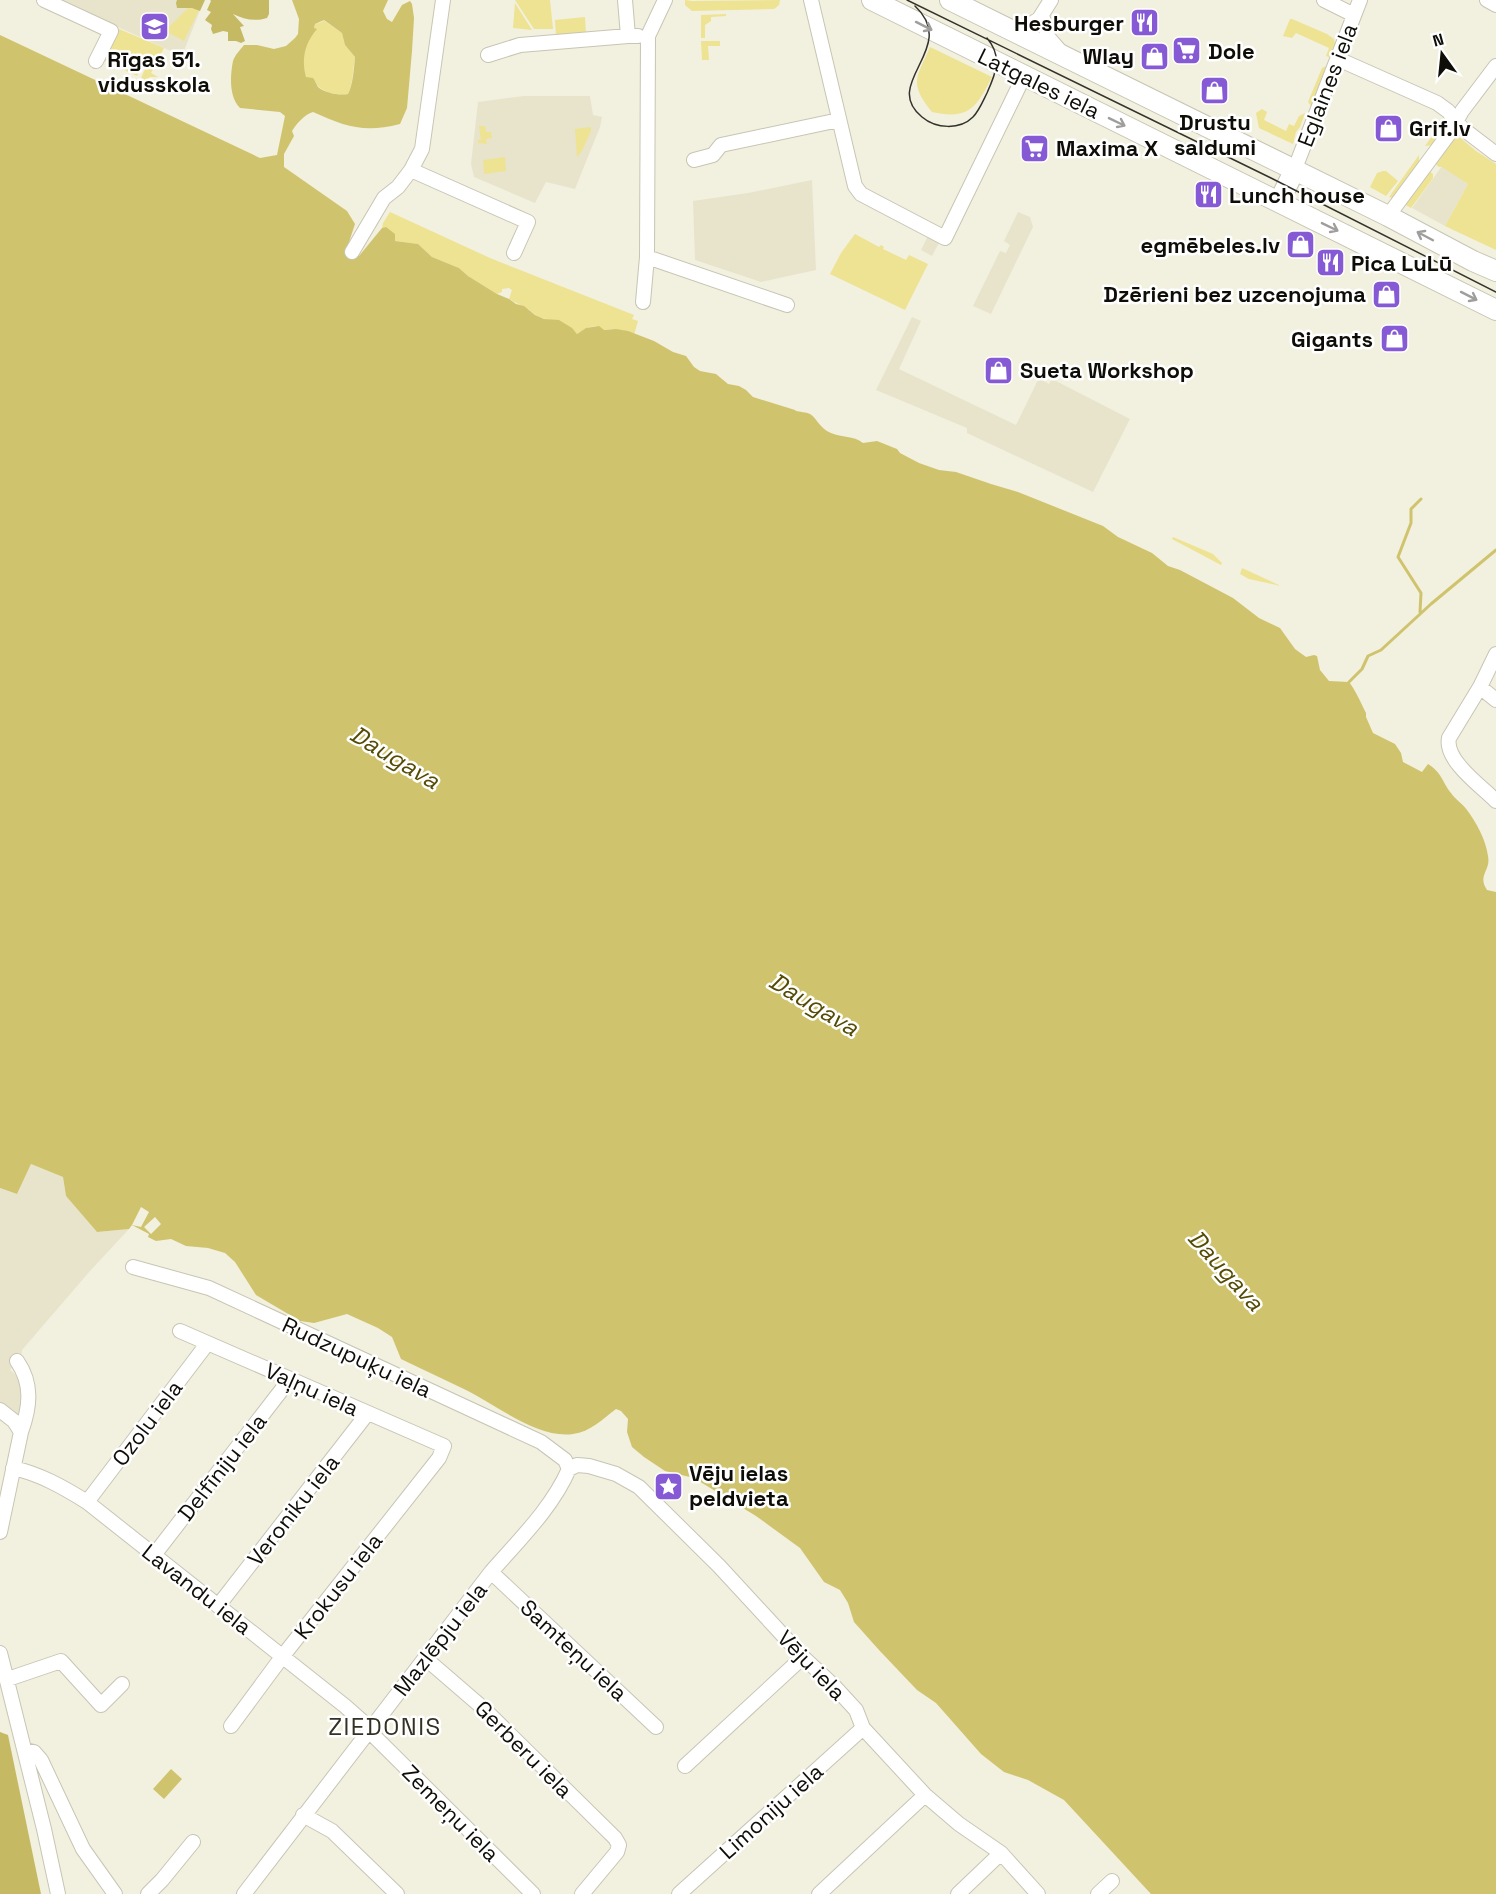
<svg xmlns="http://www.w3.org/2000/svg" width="1496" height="1894" font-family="'Space Grotesk',sans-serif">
	<rect width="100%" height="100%" fill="#f2f0de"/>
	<path fill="#e8e4cb" d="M58 0H204L182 56Z
		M524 96H590L593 115 602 117 600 127 575 189 546 182 535 203 474 177 471 164 478 102Z
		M1442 166 1468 184 1445 226 1412 208Z
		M812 180 816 270 761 282 695 260 693 201 748 193Z
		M1018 212 1030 217 1033 227 991 314 973 306 1000 251 1006 253 1010 245 1004 241Z
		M929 234 940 241 932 256 921 250Z
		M912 317 921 321 899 369 1016 425 1039 378 1049 384 1052 379 1130 419 1093 492 967 433V428L876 390Z
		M31 1164 63 1177 66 1196 97 1232 129 1229 90 1271 22 1350 21 1357 10 1370 22 1380 24 1404 18 1416 0 1405V1188L17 1194Z"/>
	<path fill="#eee293" d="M515 0H550L553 29H534Z
		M685 0 692 1 780 0 779 5 774 9 692 11 685 5Z
		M515 3 532 30 513 28Z
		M189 7 199 10 184 41 165 31Z
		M726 14V16L711 17V21L705 25V38H701V15Z
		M585 17 586 35H556L555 20Z
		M1290 19H1292L1327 34 1334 39 1335 43 1329 57 1326 56 1329 48 1296 33 1292 38 1283 36Z
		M323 20 342 33 345 45 355 57C353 68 353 84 348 94 340 96 325 93 318 86 316 84 315 80 313 78H306C302 65 303 52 308 40 312 33 314 31 315 24L322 22Z
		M119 29 164 48 151 73 158 77H150L146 81 141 78 145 69 141 67 137 76 103 60Z
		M701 41H720V46H708L709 60H702Z
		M930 47 992 77C976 108 969 120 932 112 908 82 917 78 930 47Z
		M1326 66 1311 106 1308 102 1322 68Z
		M1262 109 1267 112 1264 120 1286 131 1289 124 1294 126 1299 116 1305 113 1300 127 1296 132 1293 144 1259 128 1256 113Z
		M1447 116 1449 124 1432 145 1425 146Z
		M479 126H485L486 132H491L492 138 486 139 487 144 478 143V140H481Z
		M591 127V131L582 151 577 157 575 129Z
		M1457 135 1476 151 1496 164V250L1445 226 1468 184 1442 167H1439L1433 162 1450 137Z
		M1419 155V164L1393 198 1389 197Z
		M505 157 506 171 484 174 483 160Z
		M1428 170 1433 174V178L1411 208 1404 204Z
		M1383 171H1386L1398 181 1386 196 1370 187 1377 173Z
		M390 212 490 258 634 315 632 319 638 321 634 335C625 330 613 328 603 330 594 322 586 329 577 334 567 322 556 322 542 318 535 316 532 311 526 308 520 304 515 303 509 299L512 290 509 288 502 289V292L497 294 468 276 459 268 432 257 418 244 395 241 386 227 382 228 383 223Z
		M855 234 879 247 881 245 884 247 883 249 906 260 909 255 928 264 905 310 830 274 841 253Z
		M1173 537 1213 554 1222 563 1221 565 1172 539Z
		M1242 568 1281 586 1249 579 1240 574Z"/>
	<path fill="#c6b963" d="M177 0H205L200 11 192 8H177L176 3Z
		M210 0H269V14L267 18C255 22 243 19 233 14L244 26 240 27 245 41 241 43 236 41H228V32L223 31 213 34 211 29 212 25 205 20 211 12 207 10 211 1Z
		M0 1732 8 1735 41 1894H0Z"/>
	<path fill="#d0c36d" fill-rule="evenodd" d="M292 0H388L383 11 387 19 392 22 402 5 410 1 412 4 414 18 412 51 407 108 400 124C364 133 346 127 313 112 304 115 297 123 292 131L294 136 284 154V167L347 211 355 224 347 248 359 256 382 228 386 227 395 234V241L418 244 432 257 459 268 468 276 497 294 509 299 516 304 524 306 535 315 544 319 559 320 572 328 577 334 586 328 599 326 604 330 616 329 628 331 654 341 673 352 686 356 694 367 700 371 716 374 728 384 739 386 746 390 753 397 795 410 796 411C800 412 806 412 810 414 817 418 819 428 831 433 842 438 853 435 863 443L877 441 897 449 900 453 919 463 939 470 956 472 991 484 1018 492 1103 526 1118 537 1152 553 1168 566 1180 570 1233 598 1259 618 1280 628 1295 649 1306 657 1314 655 1317 656 1320 670 1329 681 1349 682C1356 691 1361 703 1366 713V717L1373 733 1395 744 1401 753 1403 762 1422 772 1428 764C1443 774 1441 780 1451 793 1455 799 1462 803 1467 810 1476 822 1486 840 1488 856 1491 871 1477 875 1487 890L1496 892V1894H1151L1064 1800 1028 1780 1004 1772 981 1754 936 1703 917 1690 879 1650 854 1622 848 1603 840 1590 824 1582 800 1548 756 1516 694 1478 665 1471 644 1457 632 1447 627 1432 628 1419 621 1411 616 1409C603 1419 590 1432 573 1434 539 1439 497 1406 468 1391 446 1380 423 1370 401 1359L392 1337 378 1328 347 1314 314 1323 300 1321 256 1295 235 1262 225 1253 208 1248 186 1246 171 1239 156 1241 148 1237 149 1234 132 1225 129 1229 97 1232 66 1196 63 1177 31 1164 17 1194 0 1188V35L260 158 277 155 285 116 280 112 240 108C229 97 230 76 233 61 235 55 240 50 244 45H257L274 49 286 46 295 38 298 34 299 19ZM324 20 342 33 345 45 355 57C354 68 353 85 348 94 340 96 325 93 318 87 316 84 315 80 313 78L306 77C301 59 305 43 317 29L314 28 315 24Z
		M171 1769 182 1779 164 1799 153 1789Z"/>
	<path fill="#f2f0de" d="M141 1207 149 1212 141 1227 132 1225Z
		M155 1217 161 1224 151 1234 144 1227Z"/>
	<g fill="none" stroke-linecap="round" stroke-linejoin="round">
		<path stroke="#d0c36d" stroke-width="3" d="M1420 612 1421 593 1398 557 1411 523V509L1421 499
			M1349 682 1362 669 1368 656 1381 650 1431 604 1496 550"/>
		<defs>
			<path id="minor" d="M44 0 111 31 96 61
				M625 0 628 36H638
				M811 0 855 186 861 194 945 238 1024 76
				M1324 0 1354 15
				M1487 0 1496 5
				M1042 15 1048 37 1061 52
				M1017 33 1039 19 1051 0
				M488 55 520 45 628 36
				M1338 59 1437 103 1448 111 1462 128 1496 154
				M694 160 713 155 721 145 839 120
				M411 170 528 222 514 253
				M1294 171 1360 0
				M1388 216 1451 131 1462 111 1496 66
				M352 252 384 198 398 187 411 170 422 149 443 0
				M647 257 787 305
				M643 302 647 257 648 36 665 0
				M1496 654 1480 687 1449 738C1444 760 1481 786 1496 801
				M1480 687 1496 700
				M133 1267 209 1288 541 1442 565 1460 569 1469
				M180 1331 444 1446 439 1458 282 1657 231 1726
				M17 1361C33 1384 30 1407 21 1432
				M0 1410 14 1421 21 1432 0 1532
				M13 1468C40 1474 63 1487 87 1502L345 1706 371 1729
				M569 1469 577 1465 589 1466 616 1474 639 1487 719 1566 803 1657 833 1685 856 1710 863 1728 925 1795 959 1824 1001 1853 1038 1894
				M87 1502 207 1344
				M154 1555 290 1379
				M491 1572 656 1727
				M218 1606 367 1414
				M0 1653 44 1829 58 1894
				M425 1658 483 1708 615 1838 619 1845 617 1852 582 1894
				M8 1679 61 1661 101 1705 122 1684
				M369 1731 533 1894
				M25 1750 34 1752 41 1760 83 1849 115 1894
				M685 1766 803 1657
				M303 1815 332 1831 397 1894
				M148 1894 162 1880 193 1842
				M244 1894 491 1572C519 1540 552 1508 569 1469
				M679 1894 863 1728
				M819 1894 925 1795
				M958 1894 1001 1853
				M1098 1894 1112 1881"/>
			<path id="highway" d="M872 0 1496 310
				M950 0 1388 216 1473 261 1496 271
				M1279 202 1294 171"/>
		</defs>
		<use href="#minor" stroke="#c8c5b4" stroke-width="16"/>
		<use href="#highway" stroke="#c8c5b4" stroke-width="22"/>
		<use href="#minor" stroke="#fff" stroke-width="14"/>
		<use href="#highway" stroke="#fff" stroke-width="20"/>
		<path stroke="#34332b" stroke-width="1.5" d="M907 0 1271 178 1496 292
			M915 6C960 48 880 83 922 117 936 129 960 130 973 117 979 111 983 101 987 93 996 73 1003 57 987 38"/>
	</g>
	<defs><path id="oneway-shaft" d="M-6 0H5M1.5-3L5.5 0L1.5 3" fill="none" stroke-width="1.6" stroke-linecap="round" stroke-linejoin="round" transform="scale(1.5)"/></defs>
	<g stroke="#9f9e9c">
		<use href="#oneway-shaft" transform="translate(924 26) rotate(27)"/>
		<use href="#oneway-shaft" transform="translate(1117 122) rotate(26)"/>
		<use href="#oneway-shaft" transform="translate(1330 227) rotate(26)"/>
		<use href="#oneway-shaft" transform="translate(1425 236) rotate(-152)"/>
		<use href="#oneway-shaft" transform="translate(1469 296) rotate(27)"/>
	</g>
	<defs>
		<symbol id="restaurant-square" viewBox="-11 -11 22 22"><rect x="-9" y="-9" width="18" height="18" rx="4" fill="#865ad4" stroke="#fff"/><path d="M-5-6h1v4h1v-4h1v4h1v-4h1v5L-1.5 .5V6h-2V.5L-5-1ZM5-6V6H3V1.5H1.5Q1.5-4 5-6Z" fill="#fff"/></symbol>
		<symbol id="school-square" viewBox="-11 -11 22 22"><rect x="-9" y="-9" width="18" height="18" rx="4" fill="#865ad4" stroke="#fff"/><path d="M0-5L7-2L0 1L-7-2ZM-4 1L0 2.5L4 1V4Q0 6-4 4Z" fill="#fff"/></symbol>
		<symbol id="supermarket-square" viewBox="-11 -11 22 22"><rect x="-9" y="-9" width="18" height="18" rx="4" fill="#865ad4" stroke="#fff"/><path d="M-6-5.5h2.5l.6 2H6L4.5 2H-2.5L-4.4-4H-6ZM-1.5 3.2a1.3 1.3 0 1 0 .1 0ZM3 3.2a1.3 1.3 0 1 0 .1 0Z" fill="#fff"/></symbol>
		<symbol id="shop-square" viewBox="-11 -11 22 22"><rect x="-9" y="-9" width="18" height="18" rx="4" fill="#865ad4" stroke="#fff"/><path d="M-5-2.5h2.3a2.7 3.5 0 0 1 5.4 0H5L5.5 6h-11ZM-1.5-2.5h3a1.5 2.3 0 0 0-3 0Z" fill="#fff"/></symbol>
		<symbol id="sight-square" viewBox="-11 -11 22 22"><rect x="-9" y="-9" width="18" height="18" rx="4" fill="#865ad4" stroke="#fff"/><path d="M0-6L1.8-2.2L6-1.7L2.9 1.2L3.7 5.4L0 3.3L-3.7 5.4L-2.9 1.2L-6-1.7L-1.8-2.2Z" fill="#fff"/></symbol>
	</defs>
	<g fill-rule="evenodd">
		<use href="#restaurant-square" x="1128" y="6" width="33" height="33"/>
		<use href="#school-square" x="138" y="10" width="33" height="33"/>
		<use href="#supermarket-square" x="1170" y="34" width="33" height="33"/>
		<use href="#shop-square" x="1138" y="40" width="33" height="33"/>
		<use href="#shop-square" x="1198" y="74" width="33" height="33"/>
		<use href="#shop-square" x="1372" y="112" width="33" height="33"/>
		<use href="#supermarket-square" x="1018" y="132" width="33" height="33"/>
		<use href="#restaurant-square" x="1192" y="178" width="33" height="33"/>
		<use href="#shop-square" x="1284" y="228" width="33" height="33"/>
		<use href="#restaurant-square" x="1314" y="246" width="33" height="33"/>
		<use href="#shop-square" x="1370" y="278" width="33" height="33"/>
		<use href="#shop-square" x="1378" y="322" width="33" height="33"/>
		<use href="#shop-square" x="982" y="354" width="33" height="33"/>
		<use href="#sight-square" x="652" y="1470" width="33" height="33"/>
	</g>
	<g text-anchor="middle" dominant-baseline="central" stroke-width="5" stroke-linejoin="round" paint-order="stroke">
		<g font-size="22" font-weight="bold" fill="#0e0d07" stroke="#fff" text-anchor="start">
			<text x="1124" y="23" text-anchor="end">Hesburger</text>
			<text x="1208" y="51">Dole</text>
			<text x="1134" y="56" text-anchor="end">Wlay</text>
			<text x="154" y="59" text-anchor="middle">Rīgas 51.<tspan x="154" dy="25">vidusskola</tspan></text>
			<text x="1215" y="122" text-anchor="middle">Drustu<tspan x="1215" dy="25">saldumi</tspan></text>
			<text x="1409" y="128">Grif.lv</text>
			<text x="1056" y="148">Maxima X</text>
			<text x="1229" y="195">Lunch house</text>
			<text x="1280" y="245" text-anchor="end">egmēbeles.lv</text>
			<text x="1351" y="263">Pica LuLū</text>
			<text x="1366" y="294" text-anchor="end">Dzērieni bez uzcenojuma</text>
			<text x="1373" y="339" text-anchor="end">Gigants</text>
			<text x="1020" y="370">Sueta Workshop</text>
			<text x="689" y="1473">Vēju ielas<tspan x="689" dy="25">peldvieta</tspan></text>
		</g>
		<g font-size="22" fill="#0e0d07" stroke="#fff">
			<text transform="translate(1039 83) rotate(26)">Latgales iela</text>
			<text transform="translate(1327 85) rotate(-69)">Eglaines iela</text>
			<text transform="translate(357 1357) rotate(25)">Rudzupuķu iela</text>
			<text transform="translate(312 1389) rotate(24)">Vaļņu iela</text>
			<text transform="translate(147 1423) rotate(-53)">Ozolu iela</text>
			<text transform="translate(222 1467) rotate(-52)">Delfīniju iela</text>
			<text transform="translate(293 1510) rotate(-52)">Veroniku iela</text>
			<text transform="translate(338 1586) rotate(-52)">Krokusu iela</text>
			<text transform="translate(197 1589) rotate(38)">Lavandu iela</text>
			<text transform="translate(440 1639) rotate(-52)">Mazlēpju iela</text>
			<text transform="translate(574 1650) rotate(43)">Samteņu iela</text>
			<text transform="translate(812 1665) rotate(46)">Vēju iela</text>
			<text transform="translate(524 1749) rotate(45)">Gerberu iela</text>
			<text transform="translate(771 1811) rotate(-42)">Limoniju iela</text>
			<text transform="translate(451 1813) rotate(45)">Zemeņu iela</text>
		</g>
		<g font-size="24" font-style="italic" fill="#554b05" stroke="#fff">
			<text transform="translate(395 757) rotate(31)">Daugava</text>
			<text transform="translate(814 1004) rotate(31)">Daugava</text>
			<text transform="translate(1226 1270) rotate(48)">Daugava</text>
		</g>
		<g font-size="24" letter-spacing="1.5" fill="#333123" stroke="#fff">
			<text x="385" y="1726">ZIEDONIS</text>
		</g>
	</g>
	<g transform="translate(1442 54) rotate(345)" stroke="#ffffff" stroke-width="4.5" paint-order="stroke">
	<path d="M0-4.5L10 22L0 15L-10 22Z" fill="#0e0d07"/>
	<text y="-9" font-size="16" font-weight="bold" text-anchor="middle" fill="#0e0d07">N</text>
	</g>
</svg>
